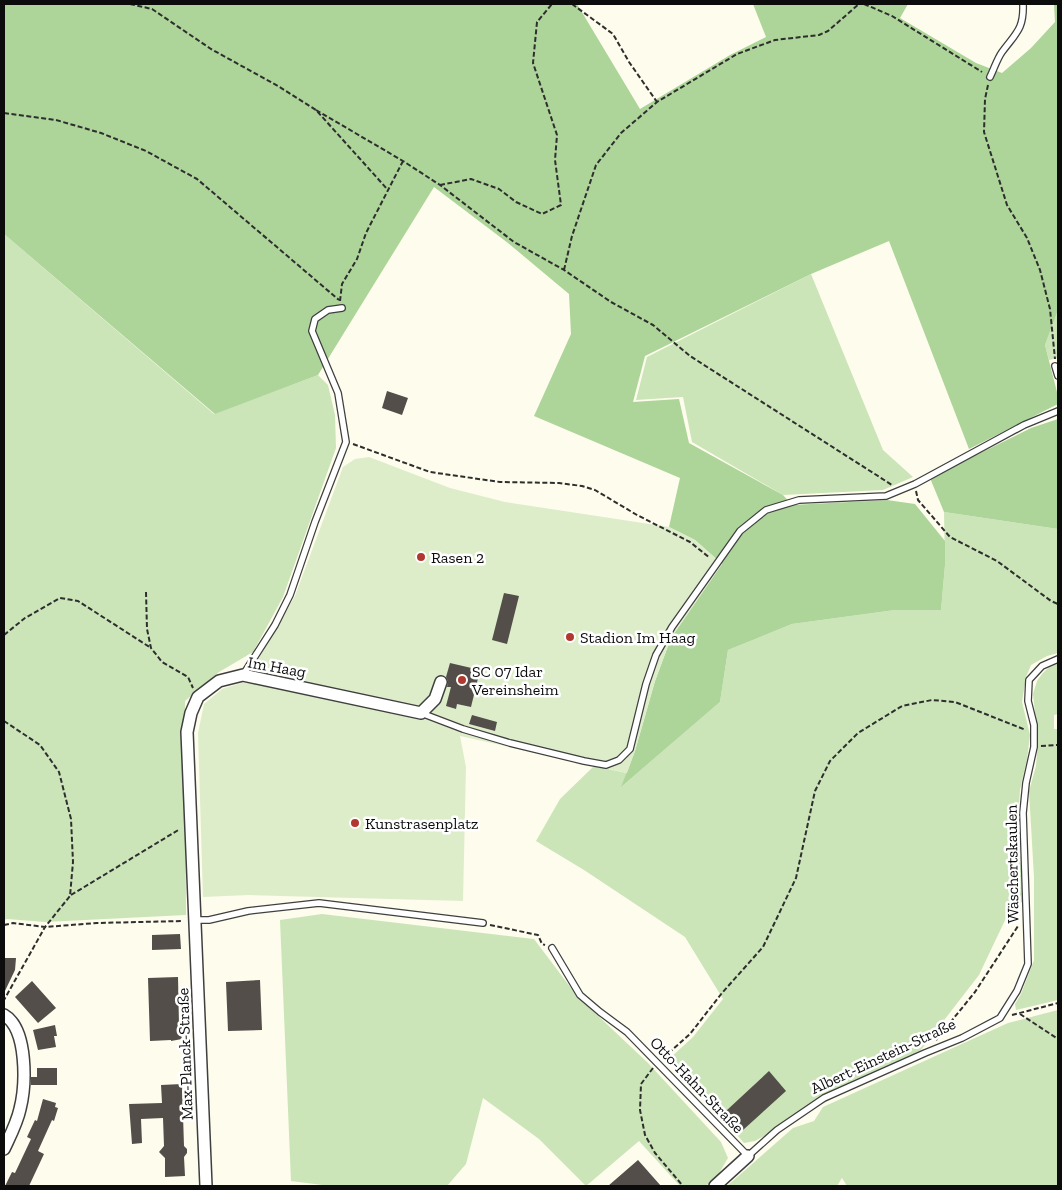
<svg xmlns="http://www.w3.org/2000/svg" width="1062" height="1190" font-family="'Zilla Slab',serif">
	<rect width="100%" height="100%" fill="#fefcec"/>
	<path fill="#cbe5b9" d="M4 234 214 414 318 375 328 385 335 415 336 448 283 597 253 652 219 672 185 701 186 915 45 922 7 919 4 920Z
		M811 274 883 450 913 477 883 490 783 495 692 442 683 397 636 400 647 357Z
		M1058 310V358L1049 360 1045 345Z
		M944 512 1058 529V653L1047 656 1031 665 1026 677 1022 702 1030 735 1027 759 1020 790 1018 820 1023 901 1007 916 979 975 921 1050 755 1141 744 1143 670 1058 693 1037 723 999 685 937 584 870 536 841 560 799 594 766 627 773 622 786 720 702 728 650 792 624 895 610H941L945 565Z
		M1058 663V714L1054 715V729H1058V1000L1016 1010 1015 1004 1021 994 1034 960V877L1029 791 1036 766 1038 740 1033 694 1037 681 1042 674 1050 666Z
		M322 914 534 939 577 996 648 1063 721 1142 728 1158 718 1175 706 1186H680L639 1141 586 1186 539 1139 483 1098 466 1164 447 1186H330L291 1181 280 920Z
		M1058 1010V1186H847L842 1178 837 1186H727L793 1128 814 1121 823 1107 1008 1023Z"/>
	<path fill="#add499" d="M4 4H577L640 109 730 55 766 37 753 4H908L900 18 976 63 1002 73 1031 48 1055 22 1054 4H1058V310L1045 345 1058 396V404L969 449 889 241 811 274 645 356 633 402 679 399 689 443 783 495 792 505 887 500 915 504 945 541V565L941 610H895L792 624 728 650 720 702 621 787 635 751 655 681 671 638 722 564 695 540 669 527 680 478 534 416 571 334 569 294 508 243 434 187 318 375 215 414 4 234Z
		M1058 419V529L944 512 930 478 1031 428Z"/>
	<path fill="#ddedca" d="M369 457 450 488 505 502 669 527 695 540 722 564 671 638 655 681 635 751 627 773 460 736 466 767 463 901 249 895 203 897 198 733 204 704 222 689 251 680 255 665 295 596 343 467 355 459Z"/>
	<path fill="#534e49" d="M387 391 408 398 402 415 382 408Z
		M504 593 519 596 507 644 492 640Z
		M450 663 480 670 471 707 457 704 456 709 446 706 451 687H447L448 681 446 677Z
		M472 715 497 722 495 731 469 724Z
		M180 934 181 949 152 950V935Z
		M4 958H16L15 970 4 993Z
		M178 977 179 1025 182 1039 171 1041V1040L150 1041 148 978Z
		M260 980 262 1030 228 1031 226 982Z
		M32 981 56 1008 38 1023 15 997Z
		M55 1025 57 1036H54L56 1047 38 1050 33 1030Z
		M37 1068H57V1085H31V1077H37Z
		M769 1071 786 1091 743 1130 726 1111Z
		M182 1084 184 1146 187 1149V1153L184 1157 185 1176 165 1177V1158L159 1152 164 1146 163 1118 141 1119 142 1143 132 1144 129 1104 162 1103 161 1085Z
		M43 1099 56 1103 55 1107 58 1108 54 1121 52 1120 38 1151 44 1154 29 1186H5L12 1172 15 1173 31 1139 27 1137 35 1120 37 1121Z
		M638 1160 661 1186H608Z"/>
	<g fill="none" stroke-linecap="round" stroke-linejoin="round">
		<defs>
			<path id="lane" d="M990 77C994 69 997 59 1002 52 1016 33 1024 29 1023 4
				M1055 366 1058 376
				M243 675 275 625 290 595 315 522 346 442 338 393 312 331 315 319 328 310 342 308
				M421 713 463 729 510 743 584 761 606 765 619 760 630 749 646 684 656 655 672 627 740 531 766 510 799 500 886 496 915 484 1024 425 1058 411
				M196 920H209L248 911 319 903 483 923
				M552 948 580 995 600 1012 627 1032 748 1156 777 1130 824 1098 925 1053 962 1038 1000 1018 1017 991 1028 964 1023 813 1026 783 1034 747V725L1028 701 1029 680 1042 666 1058 659"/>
			<path id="street" d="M4 1015C28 1029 26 1085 20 1109 17 1123 10 1136 4 1149
				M206 1186 187 732 191 713 198 697 219 681 243 675 421 713 435 699 441 682
				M715 1186 748 1156"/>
		</defs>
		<use href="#lane" stroke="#3f3f3f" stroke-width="8"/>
		<use href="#street" stroke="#3f3f3f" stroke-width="14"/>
		<path stroke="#2e2e2e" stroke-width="2" stroke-dasharray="5 2.5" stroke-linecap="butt" d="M130 4 152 9 211 49 278 86 316 110 388 190
			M572 4 613 34 629 62 657 102
			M864 4 892 16 982 72
			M988 85 985 99 984 132 1007 205 1027 238 1040 270 1050 309 1055 359
			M316 110 403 161 440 185 514 242 564 270 611 302 653 325 690 356 892 485
			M4 113 56 120 101 133 146 151 197 179 339 300
			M440 185 471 179 499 189 516 202 542 214 561 205 555 160 557 135 533 63 537 22 552 4
			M564 270 572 236 596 165 621 133 657 102 737 54 775 40 819 35 828 31 859 4
			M340 301 342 284 357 259 366 233 403 161
			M353 444 430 472 500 482 559 483 582 486 595 490 637 515 690 542 710 558
			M916 491 918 500 950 537 997 561 1051 601 1058 604
			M146 592 147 629 151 648 162 662 188 677 193 688
			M4 635 25 618 60 598 78 601 151 648
			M4 721 40 745 59 772 71 819 73 862 70 896 45 927 4 1000
			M1041 746 1058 745
			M71 895 180 829
			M4 925 13 923 45 927 97 923 183 921
			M490 925 538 935 542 944 545 945
			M1020 1014 1058 1039
			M1012 1015 1058 1003
			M936 1040 975 992 1018 926
			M663 1058 690 1034 722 993 763 947 796 878 815 791 830 761 858 733 902 706 932 700 955 702 1026 730
			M653 1068 641 1084 640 1110 645 1135 655 1153 683 1186"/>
		<use href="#lane" stroke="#fff" stroke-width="5.5"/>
		<use href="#street" stroke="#fff" stroke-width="11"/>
	</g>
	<g fill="#b1382f" stroke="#fff" stroke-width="2">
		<circle cx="421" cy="557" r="5"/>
		<circle cx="570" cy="637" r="5"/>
		<circle cx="462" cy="680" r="5"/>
		<circle cx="355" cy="823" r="5"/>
	</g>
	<g text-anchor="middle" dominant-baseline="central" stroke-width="5" stroke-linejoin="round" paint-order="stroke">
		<g font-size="16" fill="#0c0c0c" stroke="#fff" text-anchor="start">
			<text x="431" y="557">Rasen 2</text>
			<text x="580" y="637">Stadion Im Haag</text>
			<text x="472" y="671">SC 07 Idar<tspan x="472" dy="18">Vereinsheim</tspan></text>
			<text x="365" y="823">Kunstrasenplatz</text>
		</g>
		<g font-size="16" fill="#0c0c0c" stroke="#fff">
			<text transform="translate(277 667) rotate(10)">Im Haag</text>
			<text transform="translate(1012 864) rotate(-91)">Wäschertskaulen</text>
			<text transform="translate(185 1054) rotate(-92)">Max-Planck-Straße</text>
			<text transform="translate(883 1056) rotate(-25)">Albert-Einstein-Straße</text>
			<text transform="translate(697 1085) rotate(46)">Otto-Hahn-Straße</text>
		</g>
	</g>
	<rect width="1062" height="1190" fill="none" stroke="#0c0c0c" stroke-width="10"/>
</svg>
